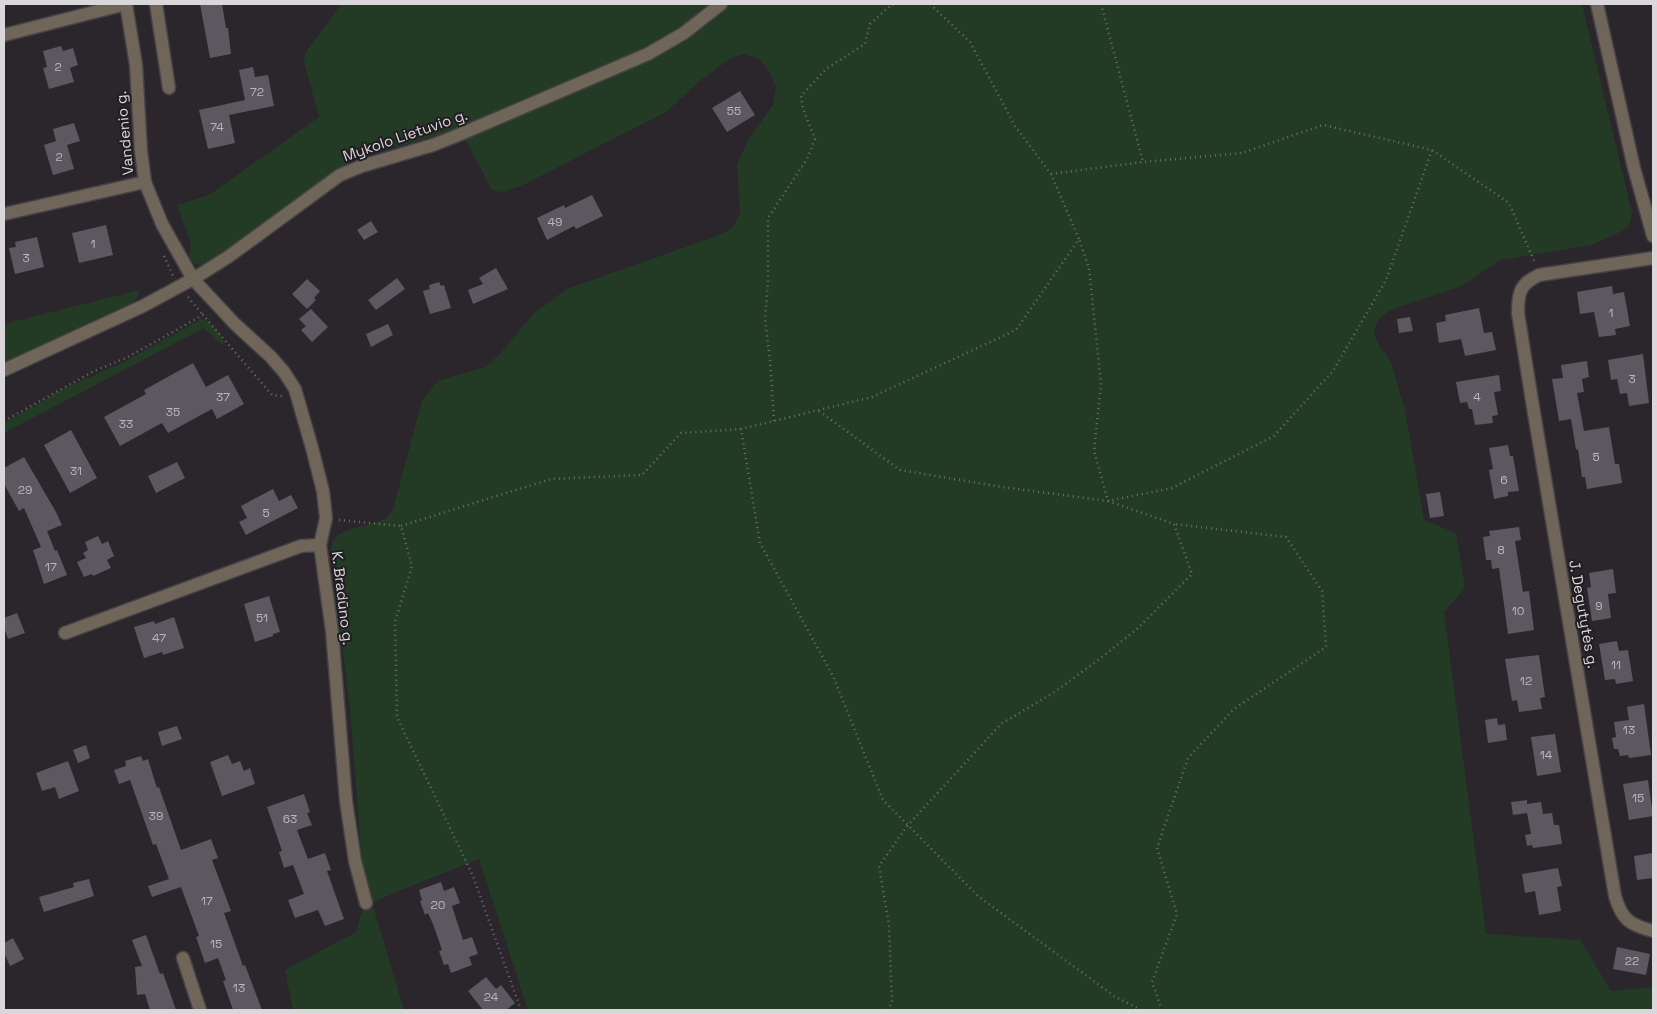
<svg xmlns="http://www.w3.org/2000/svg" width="1657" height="1014" font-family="'Space Grotesk',sans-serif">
	<rect width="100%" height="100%" fill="#2a262c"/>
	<path fill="#233b25" d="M341 4H1582L1632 213 1629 225 1618 233 1591 245 1500 260 1462 286 1390 310 1379 319 1374 331 1377 342 1391 362 1405 410 1424 520 1456 533 1465 588 1444 612 1486 934 1580 940 1611 991 1653 987V1010H528L479 859 396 892 372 903 404 1010H293L285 970 356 932 365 899 350 709 331 550 333 540 343 532 385 519 393 509 422 401 438 381 485 367 499 355 534 313 567 289 722 234 733 227 740 212 737 164 749 138 773 105 776 87 769 71 759 59 745 54 731 58 701 80 666 112 521 186 502 192 492 190 460 129 354 159 321 181 230 250 205 264 198 265 188 260 191 244 177 205 209 195 319 117 304 62 306 52Z
		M139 290 137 298 131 304 4 363V324Z
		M201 319C212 321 222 335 225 345L218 342 204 328 4 433V423L65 388 122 363Z"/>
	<path fill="#5b5860" d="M200 4H222L226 28H228L231 54 210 58Z
		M61 46 63 51 73 48 78 65 70 68 74 82 49 89 43 68 47 67 43 51Z
		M253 67 255 77 268 75 274 106 229 115 235 143 208 149 199 110 245 100 239 70Z
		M740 91 755 115 727 132 712 108Z
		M74 123 80 141 67 145 74 169 53 175 44 145 56 141 53 129Z
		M592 195 603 216 576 229 574 226 547 240 537 218 564 205 565 208Z
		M371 221 378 232 364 240 357 230Z
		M106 225 113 255 79 263 72 233Z
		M37 237 44 267 15 274 9 248 16 247 15 242Z
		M496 268 508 289 473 304 468 290 483 284 479 278Z
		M397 278 405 289 376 310 368 300Z
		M307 279 320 291 314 298 316 300 307 309 292 294Z
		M439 282 441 286 444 285 451 308 430 314 423 291 430 289 429 285Z
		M1612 286 1613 294 1624 292 1630 326 1615 329 1616 335 1599 337 1594 312 1580 314 1577 292Z
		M1479 308 1484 333 1492 332 1496 350 1465 356 1461 339 1439 343 1436 323 1446 321 1445 315Z
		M311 309 328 327 312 342 301 330 306 326 299 319Z
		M1410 317 1413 331 1399 333 1397 319Z
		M388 324 393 335 371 347 366 334Z
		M1643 354 1649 403 1629 406 1627 393 1620 394 1617 379 1611 380 1608 360Z
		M1587 361 1589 377 1582 379 1584 392 1577 393 1584 431 1609 427 1615 464H1619L1622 483 1587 489 1585 477H1582L1578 449 1576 450 1571 419 1559 421 1552 379 1563 378 1561 365Z
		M193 363 206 387 228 375 244 404 217 419 212 409 168 433 162 423 120 446 104 417 146 394 144 390Z
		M1499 375 1501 391 1494 392 1498 415 1492 416 1493 423 1475 425 1472 409H1469L1467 402 1460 403 1456 382Z
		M71 430 97 478 70 493 44 445Z
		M1508 445 1510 456H1513L1519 491 1508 492V496L1494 499 1489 470 1493 469 1489 448Z
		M24 457 56 512 62 525 47 531 55 551 57 550 67 575 44 584 33 550 41 547 24 508 19 511 4 484V468Z
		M177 462 185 478 156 493 148 476Z
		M273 489 279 501 291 495 298 508 246 535 239 522 247 518 241 506Z
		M1440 492 1444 516 1430 518 1426 494Z
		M1519 527 1521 540 1515 541 1523 592 1529 591 1534 630 1508 634 1499 568 1492 569 1491 560H1486L1483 537 1490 536 1489 531Z
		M98 536 102 544 108 541 114 556 107 560 111 568 93 576 92 574 84 577 77 562 86 558 83 553 88 550 85 542Z
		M1613 569 1616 593 1608 594 1611 618 1592 621 1587 588 1591 587 1589 573Z
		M269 596 280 632 273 634V636L255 642 244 604Z
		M17 613 25 633 8 639 4 627V618Z
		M174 617 184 648 163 655 162 652 144 658 134 627 154 621 155 624Z
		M1617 641 1619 651 1628 650 1633 681 1616 684 1615 679 1605 680 1599 644Z
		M1539 655 1545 697 1540 698 1542 709 1519 712 1517 700 1512 701 1505 659Z
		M1644 704 1651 755 1629 758 1628 755 1620 756 1618 749H1614L1612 738 1616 737 1614 722 1629 720 1627 707Z
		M1497 718 1498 725 1505 724 1507 740 1488 743 1485 720Z
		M177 726 182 739 162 746 158 732Z
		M1555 734 1561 772 1537 776 1531 737Z
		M86 745 90 758 78 763 73 750Z
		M228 755 232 764 240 761 244 771 250 768 255 784 222 796 210 762Z
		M141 756 143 761 148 759 157 788 159 787 181 850 211 839 218 858 212 860 231 911 224 913 243 966 245 965 262 1010H233L223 981 226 980 218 958 205 963 196 937 199 936 181 887 152 897 148 886 169 879 156 844 153 845 130 780 119 784 114 770 126 766 125 761Z
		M68 761 79 791 59 799 55 787 42 791 36 773Z
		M1648 780 1653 816 1629 820 1623 784Z
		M304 794 310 812 307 813 312 825 297 830 308 859 325 853 331 870 327 871 344 919 325 926 318 910 295 918 288 900 304 894 293 865 284 868 279 852 282 851 267 807Z
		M1527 800V804L1541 802 1543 814 1552 813 1554 825H1559L1562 844 1533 848 1532 845 1527 846 1525 835 1531 834 1527 813 1513 815 1511 802Z
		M1653 853V878L1637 880 1634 856Z
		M1558 868 1562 886 1557 887 1561 911 1539 915 1535 891 1525 893 1522 874Z
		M89 879 94 896 44 912 39 897 74 887 73 883Z
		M441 882 444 891 454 887 460 903 452 906 463 940 472 937 478 954 469 957 472 965 451 973 448 964 444 965 439 951 442 950 433 924 428 913 425 915 420 901 422 900 419 890Z
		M146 935 160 974 163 973 176 1010H150L145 994 137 995 135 967 142 966 132 940Z
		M13 938 24 959 10 966 4 953V943Z
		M1617 947 1650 954 1646 975 1613 969Z
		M486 977 496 989 501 985 515 1003 506 1010H483L468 991Z"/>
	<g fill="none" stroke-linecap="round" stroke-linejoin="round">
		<defs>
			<path id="minor" d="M126 4 136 65 141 151 145 182 162 224 193 279 235 324 271 357 284 372 295 389 312 448 323 491 326 518 320 545 332 631 346 801 355 861 366 903
				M156 4 169 88
				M1597 4 1634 168 1653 236
				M4 35 126 4
				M4 214 145 182
				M1653 258 1539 275C1520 284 1518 292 1518 313L1532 401 1615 896C1622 920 1630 925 1653 931
				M4 370 143 306 193 279 228 257 340 175 362 166 433 145 456 136 648 54 684 33 721 4
				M65 633 301 546 320 545
				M183 958 200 1010"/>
		</defs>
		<use href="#minor" stroke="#464248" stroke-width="15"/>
		<path stroke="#706d72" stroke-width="2.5" stroke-dasharray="1 4" stroke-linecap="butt" d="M930 4 970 42 1015 126 1051 174 1079 239 1016 330 872 397 741 429 760 543 833 676 883 800 978 896 1114 996 1141 1010
			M1101 4 1143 162
			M1051 174 1143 162 1242 153 1323 125 1432 150 1509 203 1535 263
			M164 256 173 276
			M188 297 203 315
			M819 411 900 470 1002 487 1108 501 1172 488 1274 436 1333 371 1386 280 1432 150
			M4 421 94 371 126 358 203 315 272 395 284 396
			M774 421 770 360 765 319 768 280V218L807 159 815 139 803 109 801 96 826 69 865 44 870 24 891 5 899 4
			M339 520 401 526 412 566 395 622 397 717 473 876 521 1010
			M401 526 551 479 642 475 681 433 741 429
			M887 1010 892 1003 889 925 879 866 908 825 1001 724 1053 693 1097 661 1137 629 1192 574 1174 524 1108 501 1094 451 1101 384 1089 268 1079 239
			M1162 1010 1152 982 1177 914 1157 848 1188 758 1234 709 1326 647 1322 591 1286 537 1174 524"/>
		<use href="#minor" stroke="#6f6558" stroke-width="12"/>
	</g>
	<g text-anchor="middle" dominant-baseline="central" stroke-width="4" stroke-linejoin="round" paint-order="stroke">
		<g font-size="12" fill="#bab7bc">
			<text x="58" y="67">2</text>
			<text x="257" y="92">72</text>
			<text x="734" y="111">55</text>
			<text x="217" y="127">74</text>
			<text x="59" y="157">2</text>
			<text x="555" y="222">49</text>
			<text x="93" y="244">1</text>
			<text x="26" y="258">3</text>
			<text x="1611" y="313">1</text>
			<text x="1632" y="379">3</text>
			<text x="223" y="397">37</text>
			<text x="1477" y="397">4</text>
			<text x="173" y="412">35</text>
			<text x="126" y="424">33</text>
			<text x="1596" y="457">5</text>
			<text x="76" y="471">31</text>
			<text x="1504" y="480">6</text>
			<text x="25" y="490">29</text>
			<text x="266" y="513">5</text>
			<text x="1501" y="550">8</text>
			<text x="51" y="567">17</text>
			<text x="1599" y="606">9</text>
			<text x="1518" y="611">10</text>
			<text x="262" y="618">51</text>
			<text x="159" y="638">47</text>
			<text x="1616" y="665">11</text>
			<text x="1526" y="681">12</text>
			<text x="1629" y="730">13</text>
			<text x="1546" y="755">14</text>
			<text x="1638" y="798">15</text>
			<text x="156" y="816">39</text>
			<text x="290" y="819">63</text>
			<text x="207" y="901">17</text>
			<text x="438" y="905">20</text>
			<text x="216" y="944">15</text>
			<text x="1632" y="961">22</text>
			<text x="239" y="988">13</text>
			<text x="491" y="997">24</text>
		</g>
		<g font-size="15" fill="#d9d7da" stroke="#211d22">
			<text transform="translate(124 133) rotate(-95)">Vandenio g.</text>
			<text transform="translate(405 135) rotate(-19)">Mykolo Lietuvio g.</text>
			<text transform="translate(343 598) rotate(83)">K. Bradūno g.</text>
			<text transform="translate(1584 614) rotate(80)">J. Degutytės g.</text>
		</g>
	</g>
	<rect width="1657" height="1014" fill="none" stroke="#d9d7da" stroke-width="10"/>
</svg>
